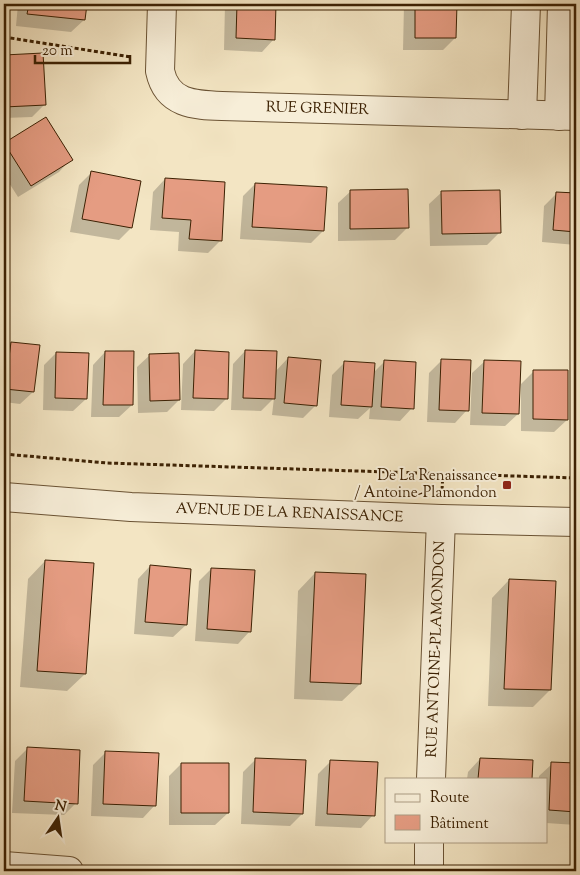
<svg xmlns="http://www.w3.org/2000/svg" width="580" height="875" font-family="'Sorts Mill Goudy',serif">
	<rect width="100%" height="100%" fill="#f3e5c3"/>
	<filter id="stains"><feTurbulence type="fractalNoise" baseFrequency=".004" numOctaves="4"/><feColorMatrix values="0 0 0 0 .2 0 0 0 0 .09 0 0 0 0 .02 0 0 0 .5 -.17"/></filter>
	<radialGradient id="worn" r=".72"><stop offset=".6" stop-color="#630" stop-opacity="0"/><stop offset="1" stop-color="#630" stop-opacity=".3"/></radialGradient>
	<path fill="#0003" d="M18 4H86L84 20 71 32 16 26Z
		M225 4H275L274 39 262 52 224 50Z
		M404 4H455V38L443 50H403Z
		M42 54 45 104 32 117 4 118V56Z
		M5 144 71 159 59 172 18 197 4 175Z
		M91 173 131 228 119 240 70 232 79 185Z
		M165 179 221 240 208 253 178 251 179 232 150 230 153 192Z
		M255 184 323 231 311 243 240 239 243 196Z
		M351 191 407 228 395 240 338 241V203Z
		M442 192 499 233 487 245 430 246 429 204Z
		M557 193 576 194V245L542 242 544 206Z
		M11 343 33 392 20 404 4 402V351Z
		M195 351 227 398 214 411 181 410 183 364Z
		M245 351 275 372 288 358 316 405 303 418 272 415 274 398 261 411 231 410 233 364Z
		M105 352 132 405 119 417H91L93 365Z
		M56 353 86 399 73 411 43 410 44 365Z
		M150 355 179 400 167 412 138 413 137 367Z
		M442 360 467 410 455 423 427 422 429 373Z
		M485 361 518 414 505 426 470 425 472 373Z
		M345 362 373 373 384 362 412 408 400 421 369 419 370 408 358 419 329 417 332 375Z
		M576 362V420H571V367Z
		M534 371 567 420 554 432 521 431V384Z
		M45 561 85 674 67 691 20 687 28 579Z
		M150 566 186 625 173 637 134 634 138 579Z
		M211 569 250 631 238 644 195 641 199 581Z
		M315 573 360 684 342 701 294 699 298 591Z
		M509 580 550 690 533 707 488 706 492 598Z
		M27 749 76 803 64 815 12 813 15 761Z
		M105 753 155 805 143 818 91 816 93 765Z
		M256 759 302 814 290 826 241 824 243 772Z
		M480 759 531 779H467L468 772Z
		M331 761 373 815 361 828 315 826 318 774Z
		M181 764 228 813 215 825H169V776Z
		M552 764 576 765V825L546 823V779H539V776Z"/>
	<path fill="#e59c82" stroke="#3c2103" d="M29 4H87L85 20 27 14Z
		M237 4H276L275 40 236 38Z
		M415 4H457L456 38H415Z
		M43 53 46 105 4 107V55Z
		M46 117 73 160 31 186 4 143Z
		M91 171 141 181 132 228 82 219Z
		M165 178 225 182 222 241 189 239 191 220 162 218Z
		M255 183 327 187 324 231 252 227Z
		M408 189 409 228 350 229V190Z
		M500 190 501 233 442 234 441 191Z
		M556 192 576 193V232L553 230Z
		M11 342 40 345 34 392 5 389Z
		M195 350 229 352 228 399 193 398Z
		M245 350 277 351 275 399 243 398Z
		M105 351H134L133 405H103Z
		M56 352 89 353 87 399 55 398Z
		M179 353 180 400 150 401 149 354Z
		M288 357 321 360 317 406 284 403Z
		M441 359 471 360 469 411 439 410Z
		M384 360 416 362 414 409 381 407Z
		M484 360 521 361 519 414 482 413Z
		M344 361 375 363 372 407 341 405Z
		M533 370H568V420L533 419Z
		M45 560 94 563 86 674 37 671Z
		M150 565 191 569 187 625 145 622Z
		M211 568 255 570 251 632 207 629Z
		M315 572 366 574 361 684 310 682Z
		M509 579 556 581 551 690 504 689Z
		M27 747 80 750 78 804 24 801Z
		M105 751 159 753 156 806 103 804Z
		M255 758 306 760 303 814 253 812Z
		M480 758 533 760 532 779H478Z
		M330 760 378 762 375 816 327 814Z
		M551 762 576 763V812L549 810Z
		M181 763H229V813H181Z"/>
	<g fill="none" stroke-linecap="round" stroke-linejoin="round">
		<defs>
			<g id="minor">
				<path id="s1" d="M162 4 160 71C167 104 194 105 222 106L576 116"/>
				<path d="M522 115 526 4"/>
				<path d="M559 116 562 4"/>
				<path id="s2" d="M431 779 441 519"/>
				<path d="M4 866 69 871"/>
				<path d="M429 871V841"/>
			</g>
			<g id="tertiary">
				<path id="s3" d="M4 497 131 507 441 519 576 522"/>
			</g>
		</defs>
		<use href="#minor" stroke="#6a5233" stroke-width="30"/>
		<use href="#tertiary" stroke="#6a5233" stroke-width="30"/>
		<path stroke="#3c2103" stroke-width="3" stroke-dasharray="4 2.5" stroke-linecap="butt" d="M4 37 131 57
			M4 454 107 463 576 478
			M442 490 443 473"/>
		<use href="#minor" stroke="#f7eed8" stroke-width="28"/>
		<use href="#tertiary" stroke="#f7eed8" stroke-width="28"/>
	</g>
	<rect fill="#8f2418" stroke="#f7eed8" stroke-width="2" x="502" y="480" width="10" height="10" rx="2.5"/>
	<g text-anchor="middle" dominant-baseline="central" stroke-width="4" stroke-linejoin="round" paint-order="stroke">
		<g font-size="15" fill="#3c2103" stroke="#f7eed8">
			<text stroke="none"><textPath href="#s1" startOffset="241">RUE GRENIER</textPath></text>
			<text stroke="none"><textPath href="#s3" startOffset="286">AVENUE DE LA RENAISSANCE</textPath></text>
			<text stroke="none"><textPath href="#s2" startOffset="130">RUE ANTOINE-PLAMONDON</textPath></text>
		</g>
		<g font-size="15" fill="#3c2103" stroke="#f7eed8" text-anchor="end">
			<text x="497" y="476">De La Renaissance<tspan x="497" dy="17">/ Antoine-Plamondon</tspan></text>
		</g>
	</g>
	<rect width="580" height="875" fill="none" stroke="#f3e5c3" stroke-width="20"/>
	<rect x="5" y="5" width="570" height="865" fill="none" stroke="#3c2103" stroke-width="2.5"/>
	<rect x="10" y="10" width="560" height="855" fill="none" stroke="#3c2103"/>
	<rect x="385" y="778" width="162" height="65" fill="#f7eed8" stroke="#ac9c83"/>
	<rect x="395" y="794" width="25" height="8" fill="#f7eed8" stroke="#ac9c83"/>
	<text x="430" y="802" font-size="15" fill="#3c2103">Route</text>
	<rect x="395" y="815" width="25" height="15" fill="#e59c82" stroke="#ac9c83"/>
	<text x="430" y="828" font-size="15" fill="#3c2103">Bâtiment</text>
	<g transform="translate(58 818) rotate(13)" stroke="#f7eed8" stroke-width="4" paint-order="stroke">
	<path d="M0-4L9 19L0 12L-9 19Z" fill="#3c2103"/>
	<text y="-8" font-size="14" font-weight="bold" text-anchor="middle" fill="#3c2103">N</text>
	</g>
	<path d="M35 55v8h95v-8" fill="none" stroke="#3c2103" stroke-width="2.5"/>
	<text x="42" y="55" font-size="15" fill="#3c2103" stroke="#f7eed8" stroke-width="4" paint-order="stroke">20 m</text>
	<rect width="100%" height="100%" filter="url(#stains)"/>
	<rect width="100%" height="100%" fill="url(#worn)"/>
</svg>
